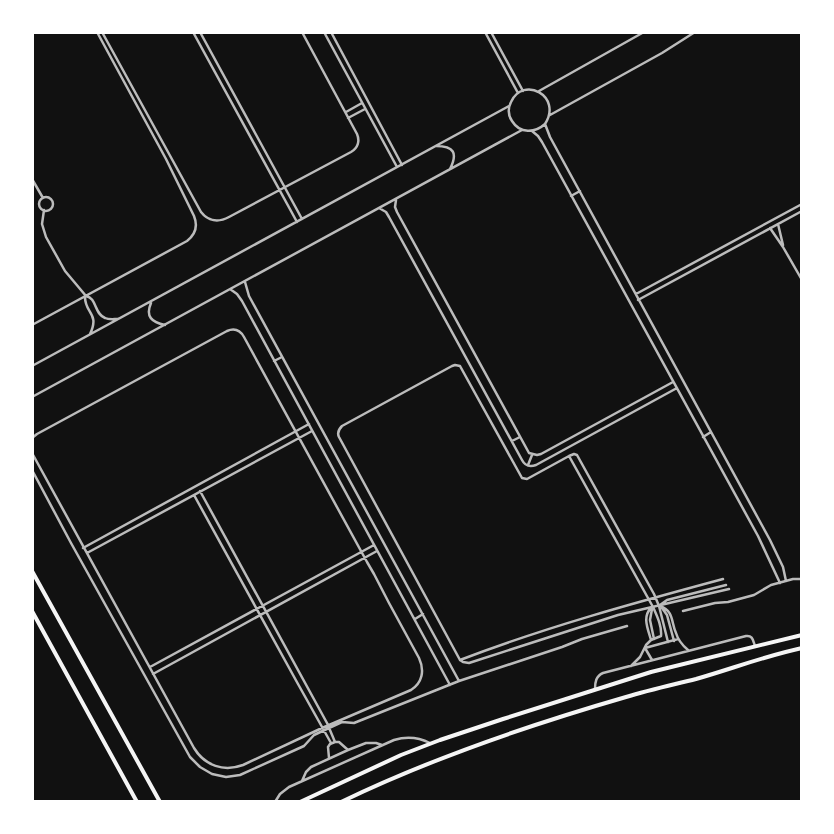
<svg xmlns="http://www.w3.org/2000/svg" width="834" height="834" font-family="'Archivo Narrow',sans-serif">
	<rect width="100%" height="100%" fill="#111"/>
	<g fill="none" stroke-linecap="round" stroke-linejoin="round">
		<path stroke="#bcbcbc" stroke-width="2.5" d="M102 32 201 212C208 221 218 223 229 217L351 152C358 148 360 141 357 134L302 32
			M193 32 297 222
			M200 32 302 219
			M324 32 397 167
			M331 32 402 165
			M485 32 518 93
			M491 32 523 91
			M539 91 644 32
			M346 112 362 103
			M550 115 662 53 695 32
			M348 118 365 109
			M545 124C535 133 520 134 512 121 508 115 508 108 511 102 523 75 563 96 545 124L550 137 770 540 783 567 786 581
			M532 131 538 136 542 142 758 536 780 583
			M436 146C454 146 458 153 450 169
			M32 179 43 198
			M571 196 580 191
			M39 204a7 7 0 1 1 14 0a7 7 0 1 1-14 0Z
			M396 200 395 207 397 212 529 453 537 455 541 454 673 382
			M379 208 386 212 389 217 522 460C525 466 530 467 536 465L677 388
			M44 210 42 224 46 237 65 271 86 296C97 298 94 314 105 318 109 320 114 319 118 319
			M778 224 783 245
			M770 228 783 247 802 280
			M245 282 249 296 459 681
			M230 289 237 294 242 301 450 685
			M636 294 802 204
			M85 297C85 314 100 313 90 334
			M638 300 802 211
			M151 303C145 317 152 322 165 325
			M32 325 187 241C196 234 198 226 194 216L166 159 97 32
			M274 361 282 357
			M32 366 509 106
			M32 397 522 130
			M703 437 711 432
			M32 438 37 434 227 331C234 328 240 330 244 337L367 562 374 574 389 603 419 658C425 671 422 683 411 690L322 728 243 765C224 772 205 766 194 748L32 453
			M512 441 520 437
			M569 456 653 607C657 616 662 626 661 636L651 640 646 645 640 657 631 666
			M528 465 532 455
			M32 470 71 543 190 757 200 767 212 774 226 777 240 775 304 746 314 735 329 728 342 722 354 723 459 681 562 647 582 639 627 626
			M200 491 327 723 335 742
			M194 495 298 684 331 743
			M83 548 309 424
			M87 553 312 431
			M660 605 667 600 726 585
			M660 606C674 611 671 622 676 633 678 640 682 645 688 650
			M662 608 667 615 674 641
			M652 609 650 620 654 639
			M683 611 715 603 728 602 754 595 771 585 793 579H802
			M415 619 423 614
			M651 640C648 629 642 617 651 608
			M668 642 659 606 654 594 577 455 574 454 569 456 527 479 522 478 460 366 455 365 452 366 342 426C339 429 337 433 339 437L460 660 463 662 469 663 618 615 729 589
			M460 660C546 627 634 603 723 579
			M652 660 645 648 678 639
			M150 667 374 545
			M153 674 377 551
			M595 689C595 682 596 676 603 673L746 636C753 635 753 641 755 646
			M329 758 328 747 330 744 335 742H339L348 750
			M302 781 306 772 311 767 348 750 366 743H376L382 745
			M275 802 280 794 289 787 394 740C407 736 418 737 430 743"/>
		<path stroke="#f5f5f5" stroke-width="4" d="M32 571 160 802
			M32 611 137 802
			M300 802 401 755 440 740 503 719 651 672 802 635
			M341 802C432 758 529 725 626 697 649 690 672 685 696 679 731 669 765 656 802 648"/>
	</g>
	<rect width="834" height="834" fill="none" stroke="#ffffff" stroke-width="68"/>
</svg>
